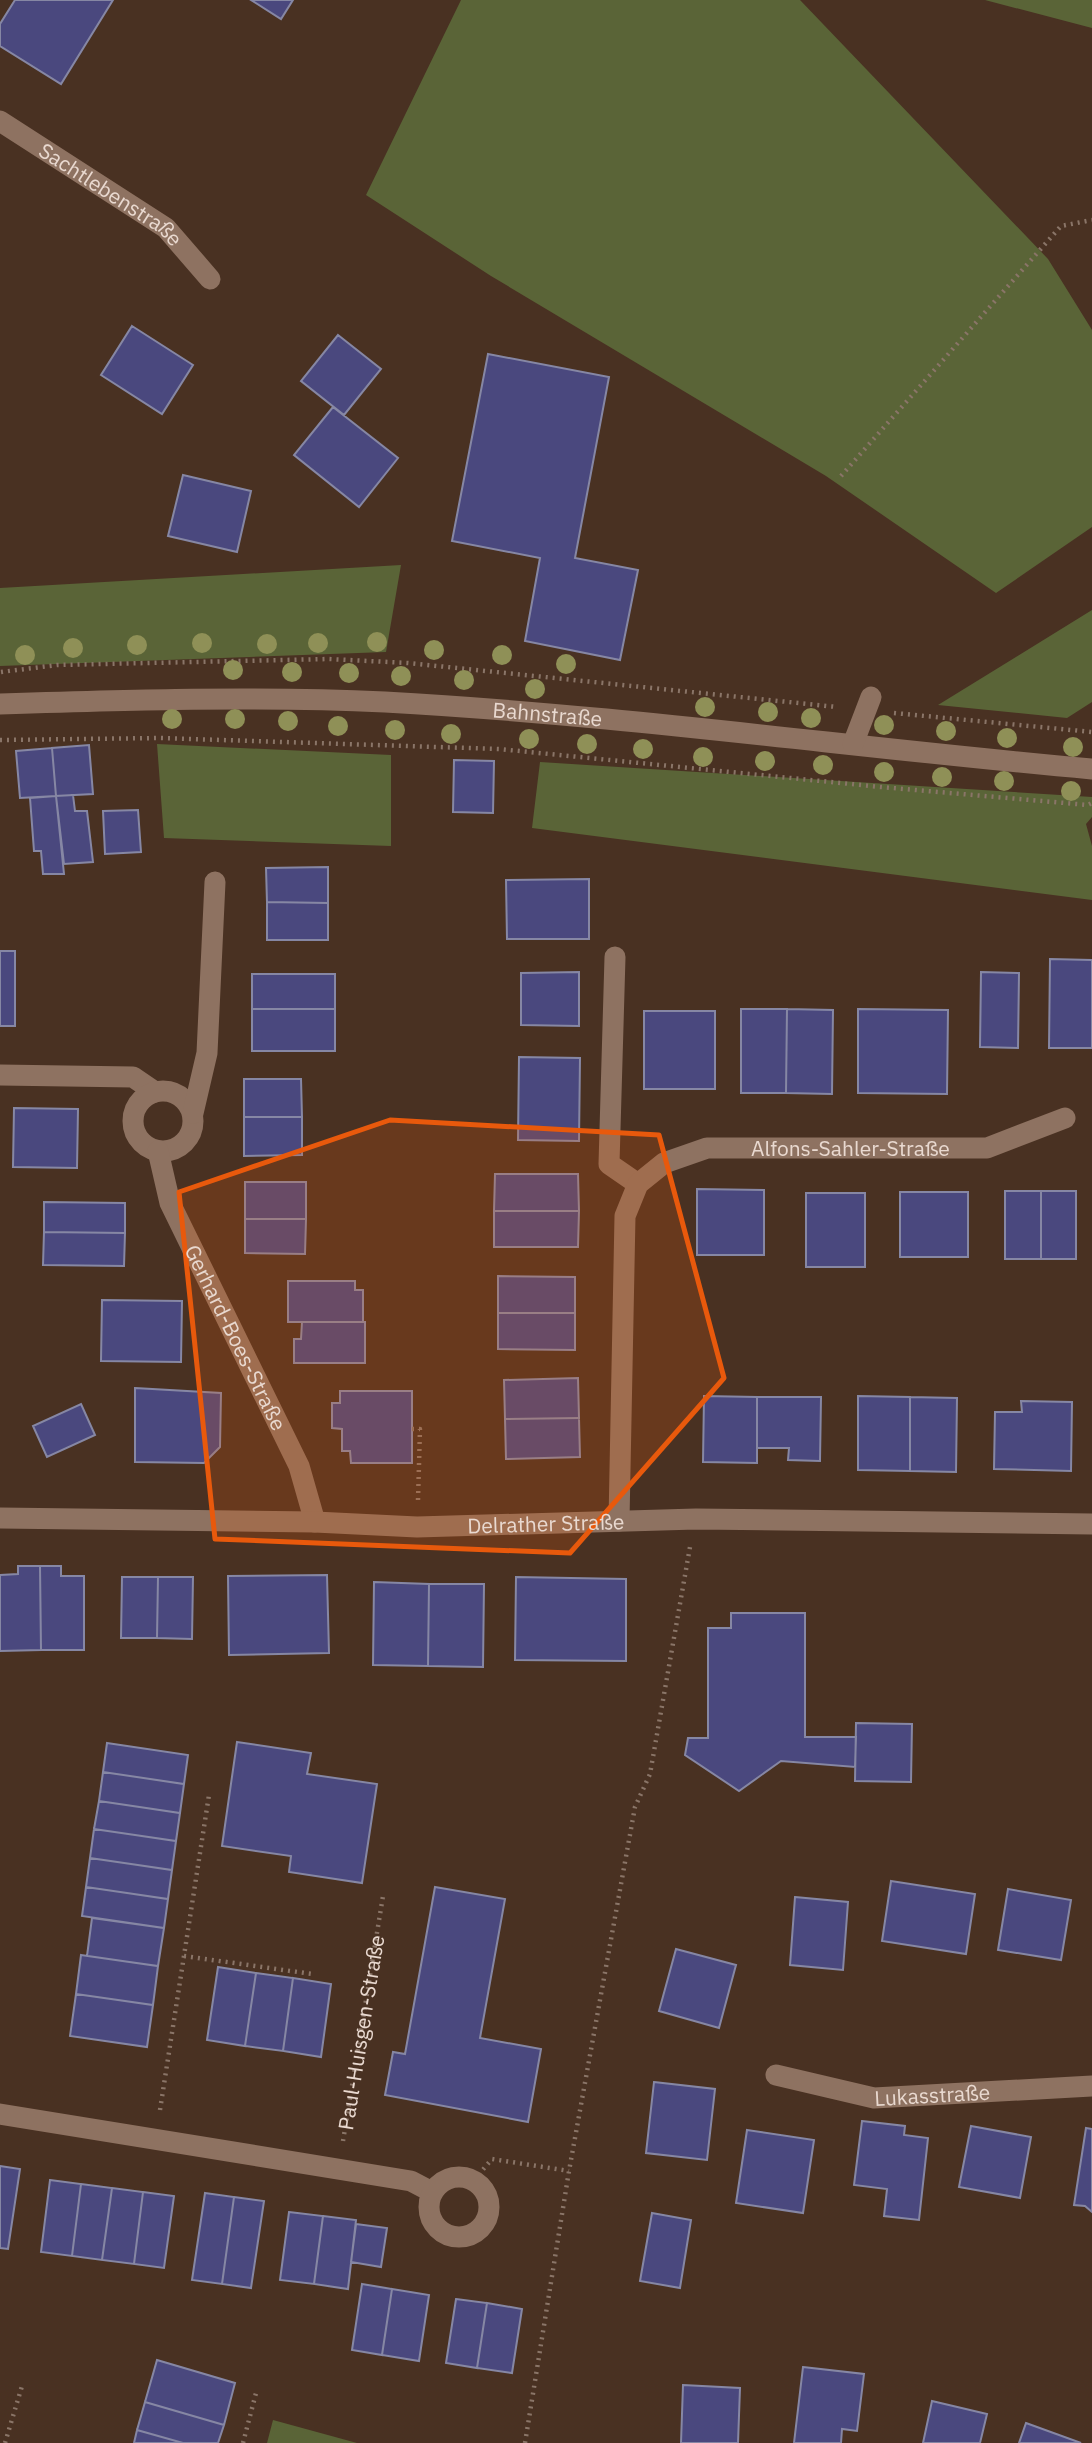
<svg xmlns="http://www.w3.org/2000/svg" width="1092" height="2443" font-family="'IBM Plex Sans',sans-serif">
	<rect width="100%" height="100%" fill="#493122"/>
	<path fill="#5a6437" d="M461 0H800L1048 259 1092 330V527L996 593 826 476 491 276 366 195Z
		M985 0H1092V28Z
		M401 565 386 652 0 666V588Z
		M1092 610V702L1067 718 938 705Z
		M157 744 391 755V846L164 838Z
		M540 762 1092 797V817L1086 824 1092 846V900L532 828Z
		M273 2420 357 2443H267Z"/>
	<path fill="#4a487e" stroke="#8687a4" stroke-width="2" d="M15 0H113L61 84 0 46V24Z
		M251 0H293L281 19Z
		M132 326 193 365 162 414 101 375Z
		M338 335 381 369 344 415 301 381Z
		M488 354 609 377 575 558 638 570 620 660 525 641 540 558 452 541Z
		M333 407 398 458 359 507 294 455Z
		M183 475 251 491 237 552 168 536Z
		M89 745 93 794 56 796 52 748Z
		M52 748 56 796 20 798 16 751Z
		M454 760 494 761 493 813 453 812Z
		M73 795 75 811H87L93 862 64 864 56 796Z
		M56 796 64 874H43L41 851H34L30 798Z
		M138 810 141 852 105 854 103 811Z
		M328 867V903L267 902 266 868Z
		M589 879V939H507L506 880Z
		M267 902 328 903V940H267Z
		M0 951H15V1026H0Z
		M1050 959 1092 960V1048H1049Z
		M579 972V1026L521 1025V973Z
		M981 972 1019 973 1018 1048 980 1047Z
		M252 974H335V1009H252Z
		M252 1009H335V1051H252Z
		M741 1009H787L786 1093H741Z
		M787 1009 833 1010 832 1094 786 1093Z
		M858 1009 948 1010 947 1094 858 1093Z
		M644 1011H715V1089H644Z
		M519 1057 580 1058 579 1141 518 1140Z
		M244 1079H301L302 1117H244Z
		M14 1108 78 1109 77 1168 13 1167Z
		M244 1117H302V1155L244 1156Z
		M495 1174H578L579 1211H494Z
		M245 1182H306V1219H245Z
		M697 1189 764 1190V1255H697Z
		M1005 1191H1041V1259H1005Z
		M1041 1191H1076V1259H1041Z
		M900 1192H968V1257H900Z
		M806 1193H865V1267H806Z
		M44 1202 125 1203V1233L44 1232Z
		M494 1211H579L578 1247H494Z
		M245 1219H306L305 1254 245 1253Z
		M44 1232 125 1233 124 1266 43 1265Z
		M498 1276 575 1277V1313H498Z
		M288 1281H355V1290H363V1322H288Z
		M102 1300 182 1301 181 1362 101 1361Z
		M498 1313H575V1350L498 1349Z
		M302 1322H365V1363H294V1339H301Z
		M578 1378 579 1418 505 1419 504 1380Z
		M135 1388 221 1393 220 1447 204 1463 135 1462Z
		M340 1391H412V1463H351L350 1451H342V1429L332 1428V1403H340Z
		M704 1396 757 1397V1463L703 1462Z
		M858 1396 910 1397V1471L858 1470Z
		M757 1397H821L820 1461 788 1460 789 1448H757Z
		M910 1397 957 1398 956 1472 910 1471Z
		M1021 1401 1072 1402 1071 1471 994 1469 995 1412H1022Z
		M81 1404 95 1435 47 1457 33 1426Z
		M579 1418 580 1457 506 1459 505 1419Z
		M18 1566H40L41 1650 0 1651V1575L18 1574Z
		M40 1566H61V1576H84V1650H41Z
		M327 1575 329 1653 229 1655 228 1576Z
		M122 1577H158L157 1638H121Z
		M158 1577H193L192 1639 157 1638Z
		M516 1577 626 1579V1661L515 1660Z
		M374 1582 429 1584 428 1666 373 1665Z
		M429 1584H484L483 1667 428 1666Z
		M731 1613H805V1737H856L855 1767 781 1761 739 1791 685 1755 688 1738H708V1628H731Z
		M856 1723 912 1724 911 1782 855 1781Z
		M237 1742 311 1753 307 1774 377 1784 362 1883 289 1872 291 1856 222 1846Z
		M107 1743 188 1755 184 1784 103 1772Z
		M103 1772 184 1784 180 1813 99 1801Z
		M99 1801 180 1813 176 1841 94 1829Z
		M94 1829 176 1841 172 1870 90 1858Z
		M90 1858 172 1870 168 1899 86 1887Z
		M891 1881 975 1894 966 1954 882 1941Z
		M86 1887 168 1899 164 1928 82 1916Z
		M435 1887 505 1899 480 2038 541 2049 528 2122 385 2095 393 2052 405 2054Z
		M1008 1889 1071 1900 1061 1960 998 1950Z
		M795 1897 848 1902 843 1970 790 1965Z
		M92 1918 164 1928 158 1966 87 1956Z
		M676 1949 736 1965 719 2028 659 2011Z
		M81 1955 158 1966 153 2005 76 1994Z
		M218 1967 256 1973 245 2046 207 2040Z
		M256 1973 293 1978 283 2051 245 2046Z
		M293 1978 331 1984 321 2057 283 2051Z
		M76 1994 153 2005 147 2047 70 2036Z
		M654 2082 715 2089 707 2160 646 2153Z
		M862 2121 905 2126 904 2135 928 2138 919 2220 884 2216 887 2189 854 2185Z
		M971 2126 1031 2137 1020 2198 959 2187Z
		M1086 2128 1092 2129V2212L1085 2206 1074 2205Z
		M747 2130 814 2140 803 2213 736 2203Z
		M0 2166 20 2169 8 2249 0 2248Z
		M50 2180 81 2184 72 2256 41 2252Z
		M81 2184 112 2188 102 2260 72 2256Z
		M112 2188 143 2192 134 2264 102 2260Z
		M143 2192 174 2196 164 2268 134 2264Z
		M205 2193 234 2197 222 2284 192 2280Z
		M234 2197 264 2201 251 2288 222 2284Z
		M289 2212 323 2216 314 2284 280 2280Z
		M652 2213 691 2220 680 2288 640 2281Z
		M323 2216 356 2220 348 2289 314 2284Z
		M356 2224 387 2228 381 2267 351 2262Z
		M362 2284 392 2289 382 2355 352 2350Z
		M392 2289 429 2295 419 2361 382 2355Z
		M456 2299 487 2303 477 2368 446 2363Z
		M487 2303 522 2309 512 2373 477 2368Z
		M157 2360 235 2383 224 2425 145 2402Z
		M803 2367 864 2374 857 2431 842 2429 841 2443H794Z
		M683 2385 740 2388 738 2443H681Z
		M932 2401 987 2414 980 2443H923Z
		M145 2402 224 2425 218 2443H183L137 2430Z
		M1026 2423 1081 2443H1019Z
		M137 2430 183 2443H134Z"/>
	<g fill="none" stroke-linecap="round" stroke-linejoin="round">
		<g stroke="#8a7568" stroke-width="4.5" stroke-dasharray="2 5" stroke-linecap="butt">
			<path d="M841 476 1061 226 1092 220"/>
			<path d="M1 672 57 665 329 659 408 663 837 707"/>
			<path d="M894 713 1092 732"/>
			<path d="M0 740 160 738 499 749 881 787 1088 805 1092 803"/>
			<path d="M412 1429H420L418 1500"/>
			<path d="M184 1956 312 1974"/>
			<path d="M160 2110 209 1795"/>
			<path id="s1" d="M343 2141 383 1896"/>
			<path d="M474 2180 492 2159 569 2171"/>
			<path d="M5 2443 22 2386"/>
			<path d="M243 2443 256 2393"/>
			<path d="M525 2443 569 2171 635 1807 650 1774 690 1547"/>
		</g>
		<g stroke="#8e7261" stroke-width="21">
			<path id="s2" d="M0 121 166 228 210 279"/>
			<path id="s3" d="M0 704C128 700 257 696 385 702 622 715 856 748 1092 769"/>
			<path d="M853 744 871 697"/>
			<path d="M615 957 609 1164 638 1184"/>
			<path d="M0 1075 133 1077 155 1092"/>
			<circle cx="163" cy="1121" r="30"/>
			<path d="M193 1113 207 1053 215 882"/>
			<path id="s4" d="M158 1151 170 1203 299 1466 315 1522"/>
			<path id="s5" d="M0 1518 315 1522 417 1527 696 1519 1092 1524"/>
			<path id="s6" d="M619 1521 625 1216 638 1184 664 1163 707 1148H987L1065 1118"/>
			<path id="s7" d="M776 2075 874 2098 1092 2086"/>
			<path d="M0 2114 411 2181 432 2192"/>
			<circle cx="459" cy="2207" r="30"/>
		</g>
	</g>
	<g fill="#8f9057">
		<circle cx="377" cy="642" r="10"/>
		<circle cx="202" cy="643" r="10"/>
		<circle cx="318" cy="643" r="10"/>
		<circle cx="267" cy="644" r="10"/>
		<circle cx="137" cy="645" r="10"/>
		<circle cx="73" cy="648" r="10"/>
		<circle cx="434" cy="650" r="10"/>
		<circle cx="25" cy="655" r="10"/>
		<circle cx="502" cy="655" r="10"/>
		<circle cx="566" cy="664" r="10"/>
		<circle cx="233" cy="670" r="10"/>
		<circle cx="292" cy="672" r="10"/>
		<circle cx="349" cy="673" r="10"/>
		<circle cx="401" cy="676" r="10"/>
		<circle cx="464" cy="680" r="10"/>
		<circle cx="535" cy="689" r="10"/>
		<circle cx="705" cy="707" r="10"/>
		<circle cx="768" cy="712" r="10"/>
		<circle cx="811" cy="718" r="10"/>
		<circle cx="172" cy="719" r="10"/>
		<circle cx="235" cy="719" r="10"/>
		<circle cx="288" cy="721" r="10"/>
		<circle cx="884" cy="725" r="10"/>
		<circle cx="338" cy="726" r="10"/>
		<circle cx="395" cy="730" r="10"/>
		<circle cx="946" cy="731" r="10"/>
		<circle cx="451" cy="734" r="10"/>
		<circle cx="1007" cy="738" r="10"/>
		<circle cx="529" cy="739" r="10"/>
		<circle cx="587" cy="744" r="10"/>
		<circle cx="1073" cy="747" r="10"/>
		<circle cx="643" cy="749" r="10"/>
		<circle cx="703" cy="757" r="10"/>
		<circle cx="765" cy="761" r="10"/>
		<circle cx="823" cy="765" r="10"/>
		<circle cx="884" cy="772" r="10"/>
		<circle cx="942" cy="777" r="10"/>
		<circle cx="1004" cy="781" r="10"/>
		<circle cx="1071" cy="791" r="10"/>
	</g>
	<path fill="#e8590c" fill-opacity="0.2" stroke="#e8590c" stroke-width="5" stroke-linejoin="round" d="M390 1120 659 1135 724 1378 570 1553 215 1539 179 1192Z"/>
	<g text-anchor="middle" dominant-baseline="central" stroke-width="7" stroke-linejoin="round" paint-order="stroke">
		<g font-size="21" fill="#e9d9d0" stroke="#3e2718">
			<text stroke="none"><textPath href="#s2" startOffset="133">Sachtlebenstraße</textPath></text>
			<text stroke="none"><textPath href="#s3" startOffset="548">Bahnstraße</textPath></text>
			<text stroke="none"><textPath href="#s6" startOffset="562">Alfons-Sahler-Straße</textPath></text>
			<text stroke="none"><textPath href="#s4" startOffset="203">Gerhard-Boes-Straße</textPath></text>
			<text stroke="none"><textPath href="#s5" startOffset="546">Delrather Straße</textPath></text>
			<text stroke="none"><textPath href="#s1" startOffset="110">Paul-Huisgen-Straße</textPath></text>
			<text stroke="none"><textPath href="#s7" startOffset="159">Lukasstraße</textPath></text>
		</g>
	</g>
</svg>
